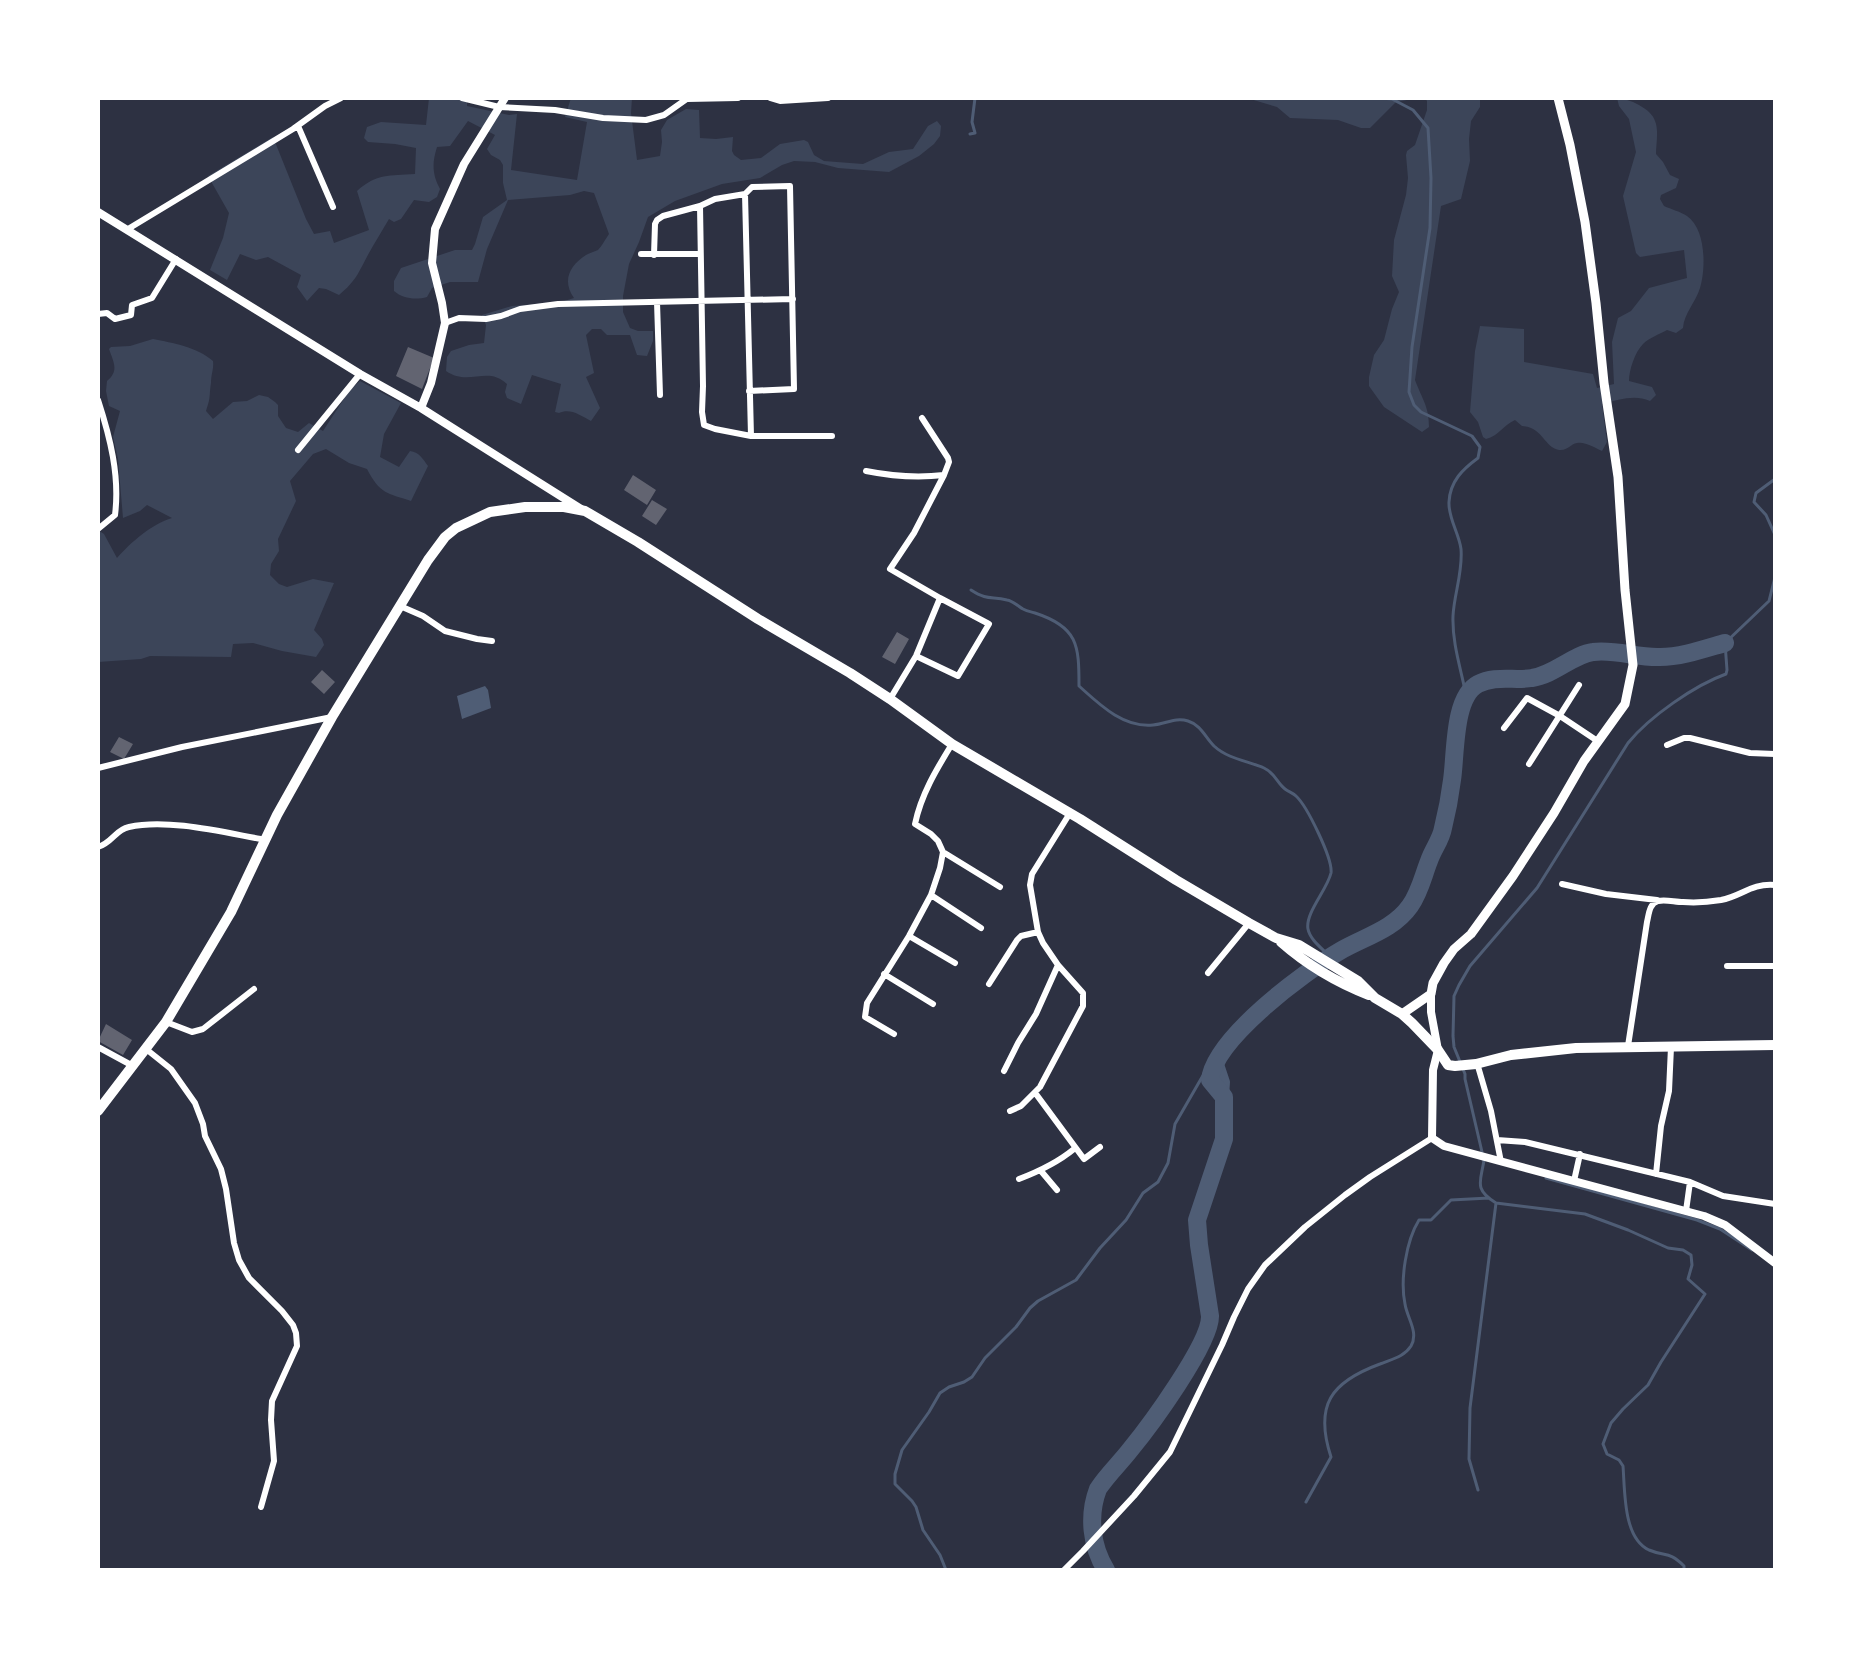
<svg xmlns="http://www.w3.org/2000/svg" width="1873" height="1668" font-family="Overpass,sans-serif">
	<rect width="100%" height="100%" fill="#2d3142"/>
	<path fill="#3c4559" d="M429 98H467V106L509 115 517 114 511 170 577 180 587 122 565 117 571 98H632L631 113 637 160 660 156 662 142 661 130 667 120 686 109 699 110 700 138 716 139 733 137 732 151 734 155 741 160 761 158 780 144 804 140 808 142 814 155 824 161 863 164 889 152 913 149 928 126 937 121 941 126 940 136 934 144 919 156 889 172 838 168 815 162 794 161 782 165 760 178 722 184 675 201 648 217 639 242 629 264 623 296V312L630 328 638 331H653V341L647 356 637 355 630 335H607L601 329H592L586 335 594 373 586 377 600 408 591 421C580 415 570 408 559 413L555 412 561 384 532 375 521 404 507 398 505 392 507 384C487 365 469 387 446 371L447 357 451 351 469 345 484 343 486 325 482 315 512 306 561 302 574 298C562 281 569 266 586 255 589 253 594 252 598 250 602 246 606 238 609 234L594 193 584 191 570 195 508 200 487 249 478 282H450L432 288 427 297C416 300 403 299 394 291V281L401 268 455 250H472L475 244 483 217 507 200 503 183V165L500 160 491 155 487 149 495 135 468 121 450 146 437 147C432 163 432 174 440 189L437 197 429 202 414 200 401 219 394 222 389 219C382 231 375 242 369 253 358 273 357 280 339 295L326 289 319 288 307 301 297 287 301 275 268 257 256 260 240 254 227 280 210 270 223 238 229 213 208 176 273 137 306 219 314 234 330 231 334 243 369 230 357 191C377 173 389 176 415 174L416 148 395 144 368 142 364 138 367 127 381 122 426 125Z
		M1247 98H1418L1396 102 1370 128H1361L1338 120 1290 118 1277 107Z
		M1425 98H1480V107L1471 121 1469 139 1470 161 1461 199 1441 206 1415 380C1422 399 1429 406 1429 427L1422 432 1384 407 1369 386V377L1374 355 1384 340 1392 309 1399 292 1392 276 1394 240 1406 195 1408 178 1406 155 1407 151 1415 145 1427 110V101Z
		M1617 98C1628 98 1652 109 1655 121 1659 130 1656 144 1656 154L1663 162 1670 175 1679 179 1676 188 1661 195 1660 199 1664 206C1671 209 1681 212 1687 216 1706 229 1706 268 1700 288 1696 302 1684 313 1683 328L1676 333 1667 330C1660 334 1649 338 1643 344 1635 352 1629 370 1629 381L1652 387 1656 395 1650 401C1634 394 1619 400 1602 404L1607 442 1602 451C1596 448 1584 441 1577 443 1570 444 1568 451 1559 450 1544 447 1543 427 1522 426L1515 420C1503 425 1499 436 1486 439L1483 437 1478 422 1470 412 1475 351 1480 326 1524 329V362L1593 374 1597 388 1614 384 1612 342 1618 318 1631 311 1649 288 1687 278 1684 250 1640 257 1636 253 1623 196 1636 152 1629 119 1619 106Z
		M153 339C173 343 197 347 213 361 214 369 211 374 211 383 209 396 211 397 206 411L213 419 233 402 247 401 259 395 268 397 275 402 278 405V416L286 428 298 432 309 423 323 431 349 391 360 381 401 403 384 434 380 457 399 467 410 451C419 452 423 459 428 466L411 501C387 493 380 494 367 469L349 463 326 449 313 454 290 481 296 501 278 539 279 551 271 564 270 575 279 584 287 587 313 579 334 583 314 630 322 639 324 645 316 657 282 651 253 643 233 644 231 657 150 656 141 659 98 662V530L104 534 117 558C131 542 152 524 172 518L147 505 140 511 123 518 118 459 113 437 120 411 109 406 106 391 107 381C119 371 114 363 109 349L111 347 130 346Z"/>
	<path fill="#4f5d75" d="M485 686 488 690 491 708 462 719 457 696Z"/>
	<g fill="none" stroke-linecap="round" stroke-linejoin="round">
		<path stroke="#4f5d75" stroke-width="3" d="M1382 98 1392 99 1413 110 1428 128 1431 178 1430 228 1412 347 1409 392 1414 405 1421 412 1472 436 1480 447 1478 458C1463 469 1450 481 1449 502 1448 518 1459 533 1461 549 1463 572 1454 594 1453 616 1452 643 1461 669 1466 695
			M970 134 975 133 972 122 975 98
			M1775 479 1756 493 1754 502 1766 515 1775 535
			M971 590C988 601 991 596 1007 600 1013 601 1018 606 1023 609 1029 612 1029 611 1035 613 1078 627 1079 645 1079 686 1099 704 1123 728 1153 725 1166 724 1175 717 1188 721 1201 725 1205 737 1214 746 1228 759 1248 761 1264 768 1275 773 1277 783 1285 789 1289 792 1293 793 1296 796 1307 806 1333 859 1331 873 1327 890 1305 913 1308 929 1310 940 1323 949 1330 957
			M1482 1152 1465 1079V1074L1454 1047 1453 1036 1454 996 1459 985 1470 966 1537 888 1628 743C1649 717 1695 685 1726 674L1727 670 1725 643 1769 601 1775 577
			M1484 1160C1481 1181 1473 1189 1496 1203L1585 1214 1628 1230 1668 1248 1683 1250 1691 1255 1692 1265 1688 1279 1705 1294 1661 1362 1648 1385 1623 1409 1611 1423 1603 1444 1607 1454 1619 1460 1623 1466C1625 1491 1623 1538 1649 1550 1666 1557 1669 1551 1684 1566V1570
			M1546 1178 1697 1220 1720 1229 1752 1250
			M1478 1490 1469 1459 1470 1408 1496 1203
			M1306 1502 1331 1457C1314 1405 1331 1382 1380 1364 1392 1359 1404 1357 1411 1346 1419 1332 1407 1318 1405 1304 1400 1280 1406 1241 1419 1220H1431L1451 1200 1489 1198
			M946 1570 940 1555 923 1530 916 1507 912 1501 895 1484V1474L902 1450 929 1412 940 1393 949 1387 964 1382 972 1377 985 1358 1016 1327 1030 1308 1038 1301 1076 1280 1100 1248 1126 1220 1143 1193 1158 1182 1168 1163 1175 1124 1205 1072 1211 1070"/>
		<path stroke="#4f5d75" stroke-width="10" d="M1218 1061 1225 1082 1224 1097"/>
		<path stroke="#4f5d75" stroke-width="18" d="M1106 1570C1091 1546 1088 1515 1098 1489 1107 1475 1120 1463 1130 1450 1149 1427 1211 1343 1210 1316L1199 1245 1197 1220 1224 1139V1097L1210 1080C1214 1039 1304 972 1340 951 1364 937 1393 930 1410 906 1420 892 1423 876 1429 861 1433 849 1441 840 1443 828 1447 812 1450 796 1452 780 1456 754 1453 697 1478 684 1495 675 1515 681 1532 678 1554 675 1574 654 1593 652 1615 649 1638 658 1660 657 1681 657 1704 649 1725 643"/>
	</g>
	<path fill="#626471" d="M408 347 434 358 422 389 396 376Z
		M633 475 656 490 647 505 624 490Z
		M652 500 667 509 656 525 642 516Z
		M897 632 909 639 895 664 882 657Z
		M322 670 335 682 324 694 311 682Z
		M119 737 133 744 124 759 110 752Z
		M106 1024 132 1040 123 1055 98 1041Z"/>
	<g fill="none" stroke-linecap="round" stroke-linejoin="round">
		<path stroke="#fff" stroke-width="6" d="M462 98 499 107 555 110 603 118 646 120 664 115 688 98
			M770 98 780 101 828 98
			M687 99 738 98
			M298 126 333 207
			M745 194 751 436H832
			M700 206 703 386 702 412 704 425 715 429 751 436
			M128 229 293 129 325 106 341 98
			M641 254H700
			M654 255 655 224 657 220 663 216 700 206 715 199 745 194 752 187 790 186 794 389 749 391
			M657 302 660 395
			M98 314 107 313 115 319 131 315 132 305 152 298 176 259
			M445 323 459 318 486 319 501 316 520 309 558 304 793 299
			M98 400C110 437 120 476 115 515L98 529
			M922 418 948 458 949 462 944 475
			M298 450 360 374
			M866 471C891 476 918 478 944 475L914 533 890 569 940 598 916 656 890 699
			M400 606 423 616 445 631 477 639 492 641
			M916 656 958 676 989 624 940 598
			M1504 728 1527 698 1560 716 1599 742
			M1667 745 1684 738H1690L1750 753 1775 754
			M1529 764 1579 685
			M98 768 182 747 332 717
			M98 847C113 842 115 830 129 827 168 818 226 833 266 840
			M943 852 1000 887
			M1562 884 1606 894 1657 900
			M931 895 981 928
			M909 936 955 963
			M1727 966H1775
			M1208 973 1249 923
			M884 974 933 1004
			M989 984 1017 940 1021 936 1038 932
			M166 1022 192 1032 203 1029 254 989
			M894 1034 865 1017 867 1003 909 936 931 895 940 868 943 852 938 841 931 834 915 824C921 795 936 770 952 744
			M1628 1046 1647 922C1649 914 1649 904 1658 901 1665 899 1675 902 1683 902 1695 903 1709 902 1721 900 1742 896 1751 883 1775 885
			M98 1047 133 1066
			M146 1049 171 1069 195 1103 203 1124 205 1136 221 1169 226 1189 234 1243 239 1260 249 1278 282 1311 293 1325 296 1333 297 1346 272 1401 271 1420 274 1461 261 1507
			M1477 1063 1491 1111 1501 1162
			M1004 1071 1018 1043 1036 1014 1058 965
			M1036 1094 1084 1159 1100 1147
			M1010 1111 1021 1106 1040 1087 1083 1006V993L1058 965 1043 943 1038 932 1030 885 1032 874 1070 813
			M1497 1140 1525 1142 1690 1182 1686 1211
			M1041 1171 1057 1190
			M1656 1174 1661 1126 1669 1091 1671 1047
			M1019 1179C1040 1171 1057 1163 1074 1149
			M1574 1181 1580 1154
			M1690 1182 1723 1196 1775 1204
			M1064 1570 1083 1551 1134 1496 1170 1452 1222 1345 1234 1317 1248 1289 1265 1265 1305 1227 1345 1195 1370 1177 1432 1138"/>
		<path stroke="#fff" stroke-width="8" d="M98 212 360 374 421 408 581 509
			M421 408 431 383 445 323 442 303 432 263 435 229 464 164 505 98
			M1431 994V1012L1438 1050 1433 1070 1432 1138 1444 1146 1704 1216 1725 1225 1775 1263"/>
		<path stroke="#fff" stroke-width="9" d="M1402 1014 1431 994 1433 983 1444 963 1454 949 1471 934 1513 876 1554 813 1584 761 1625 704 1633 665 1625 590 1618 477 1604 383 1596 303 1585 222 1570 145 1558 98"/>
		<path stroke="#fff" stroke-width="10" d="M1281 942C1306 964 1338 983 1369 995
			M98 1111 166 1022 231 912 277 815 332 717 428 560 445 537 456 528 490 512 525 507H564L585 511 638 542 758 619 850 673 890 699 952 744 1080 819 1176 880 1249 923 1276 938 1299 945 1358 981 1375 998 1402 1014 1412 1023 1438 1050 1448 1065 1455 1066 1476 1064 1511 1055 1576 1048 1775 1045"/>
	</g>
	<rect width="1873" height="1668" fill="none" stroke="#ffffff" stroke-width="200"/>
</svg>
